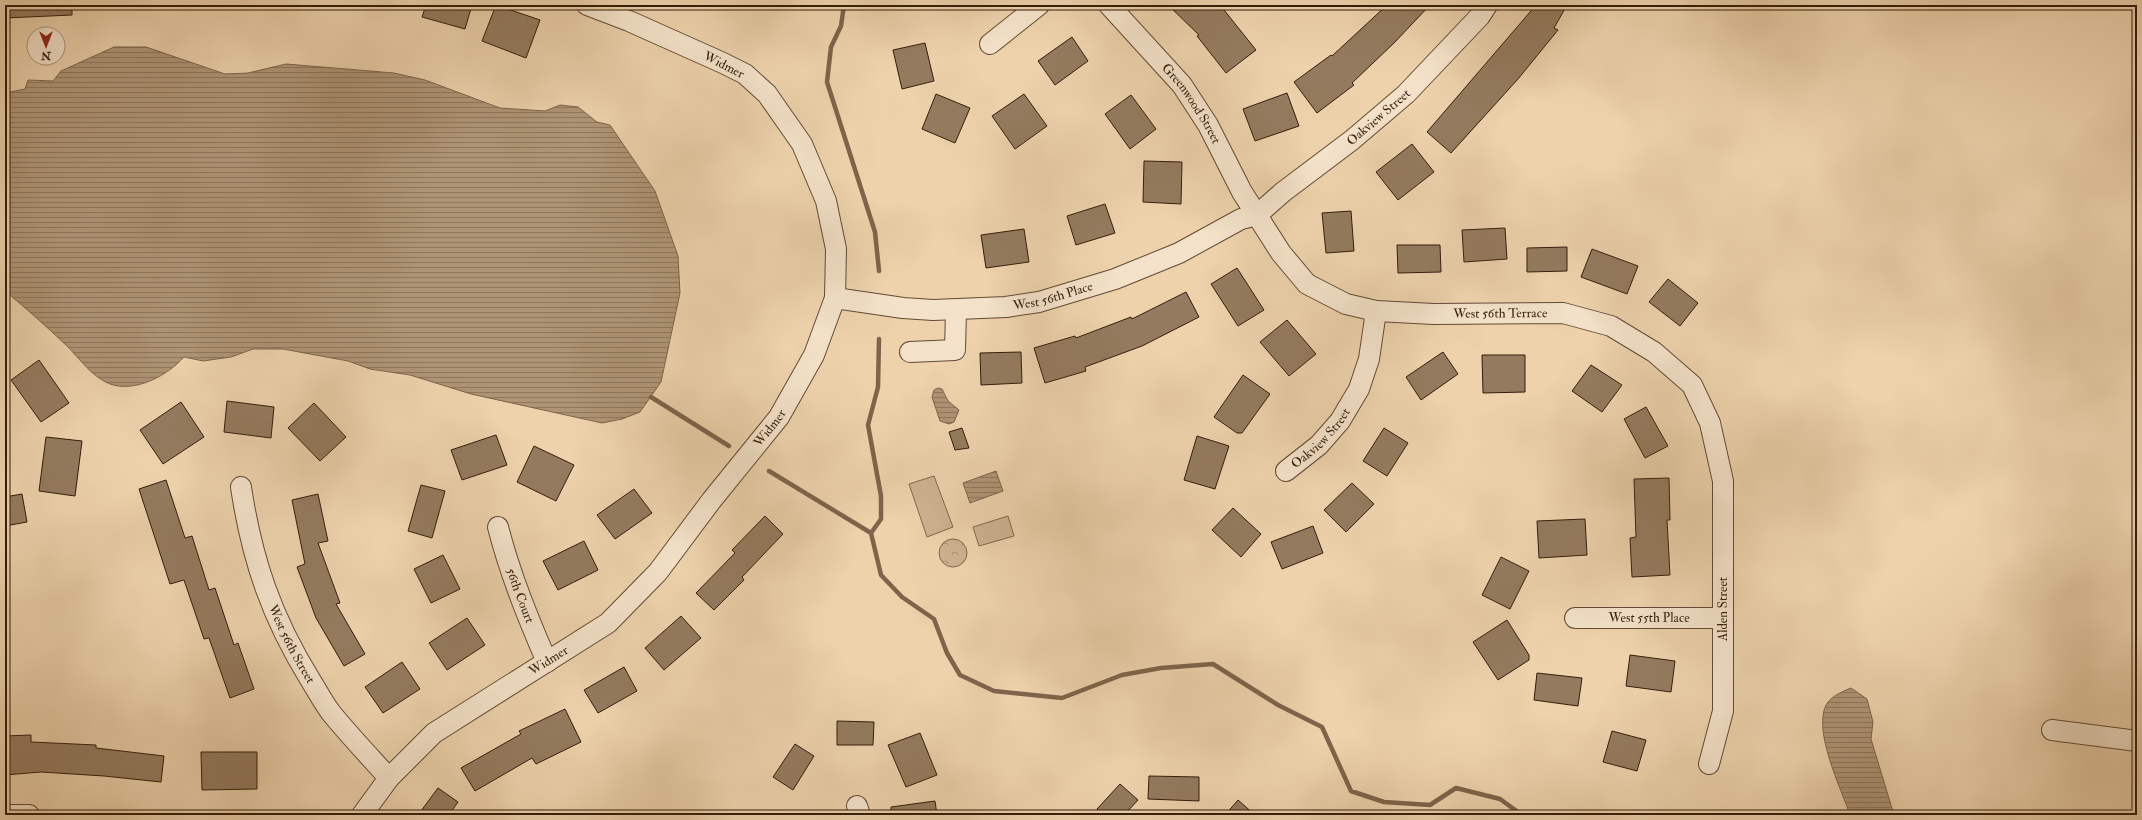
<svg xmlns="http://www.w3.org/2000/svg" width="2142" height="820" font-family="'IM FELL Double Pica',serif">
	<defs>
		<pattern id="park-crowns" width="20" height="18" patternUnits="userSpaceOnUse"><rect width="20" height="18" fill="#cdb391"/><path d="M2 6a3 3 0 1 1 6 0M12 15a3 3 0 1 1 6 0" fill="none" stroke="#a79175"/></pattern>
		<pattern id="water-rules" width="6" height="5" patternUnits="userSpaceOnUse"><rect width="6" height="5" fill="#ae9475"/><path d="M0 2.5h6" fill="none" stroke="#8e785e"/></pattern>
	</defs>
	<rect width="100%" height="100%" fill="#edd2ac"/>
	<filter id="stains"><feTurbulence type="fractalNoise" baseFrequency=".005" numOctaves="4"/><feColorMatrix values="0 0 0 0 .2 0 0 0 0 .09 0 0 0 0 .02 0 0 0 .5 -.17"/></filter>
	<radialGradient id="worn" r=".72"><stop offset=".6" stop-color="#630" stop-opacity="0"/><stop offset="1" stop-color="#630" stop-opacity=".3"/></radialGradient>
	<path fill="#cdb391" stroke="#80684e" d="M934 476 953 527 927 537 909 484Z
		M1008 516 1014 536 979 546 973 527Z"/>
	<path fill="url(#park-crowns)" stroke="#80684e" d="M939 553a14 14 0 1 1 28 0a14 14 0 1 1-28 0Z"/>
	<path fill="url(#water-rules)" stroke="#7d644b" d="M114 47H146L225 74 248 73 286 64 394 73 425 80 500 108 545 111 560 105 578 107 597 122 610 125 655 191 678 256 680 293 661 382 640 412 622 419 602 423 471 394 410 375 370 369 348 361 283 349H253L231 357 203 361 184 357C168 375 136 393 110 384 92 377 80 359 67 346 47 327 27 309 5 291V93L25 89 28 80 53 81 61 71Z
		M938 388 942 389 948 401 959 410 954 422 949 424 940 421 932 397 934 390Z
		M996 471 1003 491 970 503 963 483Z
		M1851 688 1867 699 1873 722 1871 739 1894 815H1850C1841 788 1813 732 1826 705 1830 697 1843 691 1851 688Z"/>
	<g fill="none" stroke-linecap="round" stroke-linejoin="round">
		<path stroke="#7d644b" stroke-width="4.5" d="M844 5 841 26 831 47 827 82 875 232 879 271
			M651 397 729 446
			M769 471 871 533 881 575 902 597 934 619 947 653 960 675 994 691 1062 698 1122 675 1161 668 1213 664 1278 705 1322 727 1351 791 1384 802 1430 805 1456 788 1500 799 1522 815
			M871 533 881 519V496L868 425 878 387 879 339"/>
	</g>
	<path fill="#947b5f" stroke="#331d0b" d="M5 5H72V15L5 18Z
		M426 5H472L465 29 422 17Z
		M496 5 540 20 526 58 482 41Z
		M1168 5H1220L1256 50 1226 73 1197 36 1199 35Z
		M1387 5H1430L1394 43 1352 83 1354 85 1317 113 1294 82 1331 55 1332 56Z
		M1536 5H1567L1554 28 1558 30 1518 79 1451 153 1427 132Z
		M1072 37 1088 61 1055 85 1038 61Z
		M925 43 934 81 902 89 893 50Z
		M1287 93 1299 126 1255 141 1243 109Z
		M936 94 970 108 955 143 922 129Z
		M1024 94 1047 126 1015 149 992 116Z
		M1131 95 1156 129 1130 149 1105 114Z
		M1412 144 1434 172 1398 200 1376 172Z
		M1144 161 1182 162 1181 204 1143 202Z
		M1105 204 1115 233 1076 245 1067 216Z
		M1351 211 1354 251 1326 253 1322 213Z
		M1505 228 1507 259 1464 262 1462 230Z
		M1024 229 1029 262 986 268 981 235Z
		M1397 245H1440L1441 272 1398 273Z
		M1567 247V271L1527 272V248Z
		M1592 249 1638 266 1627 294 1581 277Z
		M1237 268 1264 310 1238 326 1211 284Z
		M1668 279 1698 303 1680 326 1649 302Z
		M1186 292 1199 317 1142 346 1085 367 1086 371 1045 383 1034 348 1075 336 1076 338 1131 317 1132 319Z
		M1287 320 1316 354 1289 376 1260 342Z
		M1021 352 1022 383 981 385 980 353Z
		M1443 352 1458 374 1421 400 1406 377Z
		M1482 355H1525V392L1483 393Z
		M39 360 69 403 41 422 11 380Z
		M1591 365 1622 385 1602 412 1572 391Z
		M1243 375 1270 394 1242 433H1237L1214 417Z
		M227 401 274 407 271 438 224 432Z
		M181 402 204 437 163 464 140 430Z
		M314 403 346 437 320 461 288 428Z
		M1646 407 1668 446 1645 458 1624 419Z
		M962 428 969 448 955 450 949 432Z
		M1384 428 1408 443 1387 476 1363 461Z
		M496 435 507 465 462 480 451 450Z
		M1197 436 1229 446 1215 489 1184 480Z
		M46 437 82 441 75 496 39 491Z
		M534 446 574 465 556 501 517 482Z
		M1669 478 1670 520H1667L1670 575 1632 577 1630 538 1636 537 1634 479Z
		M166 480 185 538 192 536 209 590 215 588 234 645 238 643 254 689 230 698 209 638 204 639 184 580 170 584 139 489Z
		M1352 483 1374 504 1346 532 1324 510Z
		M421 485 445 491 432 538 408 531Z
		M634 489 652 513 615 539 597 515Z
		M22 494 27 522 5 526V497Z
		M318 494 328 541 318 543 340 603 336 604 365 654 344 666 316 618 297 567 305 564 292 500Z
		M1233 508 1261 534 1241 557 1212 530Z
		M765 516 783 534 742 577 744 580 714 610 696 593 735 553 732 550Z
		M1585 519 1587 555 1539 558 1537 521Z
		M1313 526 1323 553 1282 569 1271 542Z
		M584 541 598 570 558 590 543 561Z
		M443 555 460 589 431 603 414 569Z
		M1501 557 1529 571 1510 609 1482 595Z
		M681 616 701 638 664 670 645 648Z
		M467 618 485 645 447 670 429 643Z
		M1507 620 1529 655V660L1498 680 1473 642Z
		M1630 655 1675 661 1671 692 1626 686Z
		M402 662 420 689 383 713 365 687Z
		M624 667 637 691 598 713 584 690Z
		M1537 673 1582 678 1578 706 1534 700Z
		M565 709 581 742 536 764 532 758 475 791 461 768 521 734 519 731Z
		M837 721 874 722 873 745H837Z
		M1612 731 1646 740 1637 771 1603 762Z
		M920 733 937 775 906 787 888 745Z
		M31 735V742L96 745V748L164 756 161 782 104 776 41 772 5 775V736Z
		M795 744 814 756 793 790 773 777Z
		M201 752H257V789L202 790Z
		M1149 776 1199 777V801L1148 799Z
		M1120 784 1138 800 1124 815H1103L1097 809Z
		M438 788 458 802 449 815H418Z
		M1238 800 1255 815H1225Z
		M935 801 937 815H891V807Z"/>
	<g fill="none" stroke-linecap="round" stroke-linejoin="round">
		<defs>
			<g id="minor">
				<path id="s1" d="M1109 5 1182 85 1208 125 1242 192 1281 253 1307 284 1346 304 1376 311 1434 314 1563 313 1611 326 1654 352 1692 385 1710 423 1723 481V711L1709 764"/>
				<path d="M990 44 1039 5"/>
				<path id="s2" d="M835 298 903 308 933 310 1006 307 1039 302 1115 279 1179 253 1241 219 1257 215 1283 192 1352 140 1406 94 1480 16 1487 5"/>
				<path d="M910 352 955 350 956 310"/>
				<path id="s3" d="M1286 471 1319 445 1340 421 1359 389 1369 359 1376 311"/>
				<path id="s4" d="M241 487C252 561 272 618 311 681 318 692 324 704 332 714 350 736 370 757 389 778"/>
				<path id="s5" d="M498 527C510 574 528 618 547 662"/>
				<path id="s6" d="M1575 618H1723"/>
				<path d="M2052 730 2137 741"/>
				<path d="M857 806 860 815"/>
				<path d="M5 815H29"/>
				<path id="s7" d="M362 815 389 778 434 733 608 623 658 572 711 501 779 417 814 355 835 298 836 249 826 201 802 144 767 94 745 74 723 63 629 21 587 5"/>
			</g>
		</defs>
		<use href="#minor" stroke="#624a33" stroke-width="22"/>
		<use href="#minor" stroke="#f3e2c9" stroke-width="20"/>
	</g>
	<g text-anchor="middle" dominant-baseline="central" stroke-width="3" stroke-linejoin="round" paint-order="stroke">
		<g font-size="13" fill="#331d0b" stroke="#f3e2c9">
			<text transform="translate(724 65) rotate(27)">Widmer</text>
			<text stroke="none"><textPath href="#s1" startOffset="129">Greenwood Street</textPath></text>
			<text stroke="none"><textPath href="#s2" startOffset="597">Oakview Street</textPath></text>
			<text stroke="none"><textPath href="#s2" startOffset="220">West 56th Place</textPath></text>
			<text stroke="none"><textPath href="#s1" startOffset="543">West 56th Terrace</textPath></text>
			<text stroke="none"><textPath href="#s7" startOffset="569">Widmer</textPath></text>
			<text stroke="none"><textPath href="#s3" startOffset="48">Oakview Street</textPath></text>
			<text stroke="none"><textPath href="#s5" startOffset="72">56th Court</textPath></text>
			<text transform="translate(1723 609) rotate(-90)">Alden Street</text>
			<text stroke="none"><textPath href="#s6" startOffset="74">West 55th Place</textPath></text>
			<text stroke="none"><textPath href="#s4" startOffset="166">West 56th Street</textPath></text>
			<text stroke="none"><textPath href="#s7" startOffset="245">Widmer</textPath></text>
		</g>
	</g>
	<rect width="2142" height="820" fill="none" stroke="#edd2ac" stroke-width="20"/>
	<rect x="6" y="6" width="2130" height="808" fill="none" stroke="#331d0b" stroke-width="2"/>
	<rect x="10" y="10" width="2122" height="800" fill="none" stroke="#331d0b"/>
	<g transform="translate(46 46) rotate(180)"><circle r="19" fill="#f3e2c9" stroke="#a6937d"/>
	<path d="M0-3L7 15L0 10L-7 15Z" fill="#8f2418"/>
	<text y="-6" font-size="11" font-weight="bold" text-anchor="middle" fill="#331d0b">N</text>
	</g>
	<rect width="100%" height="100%" filter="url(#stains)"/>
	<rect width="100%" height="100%" fill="url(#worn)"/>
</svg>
